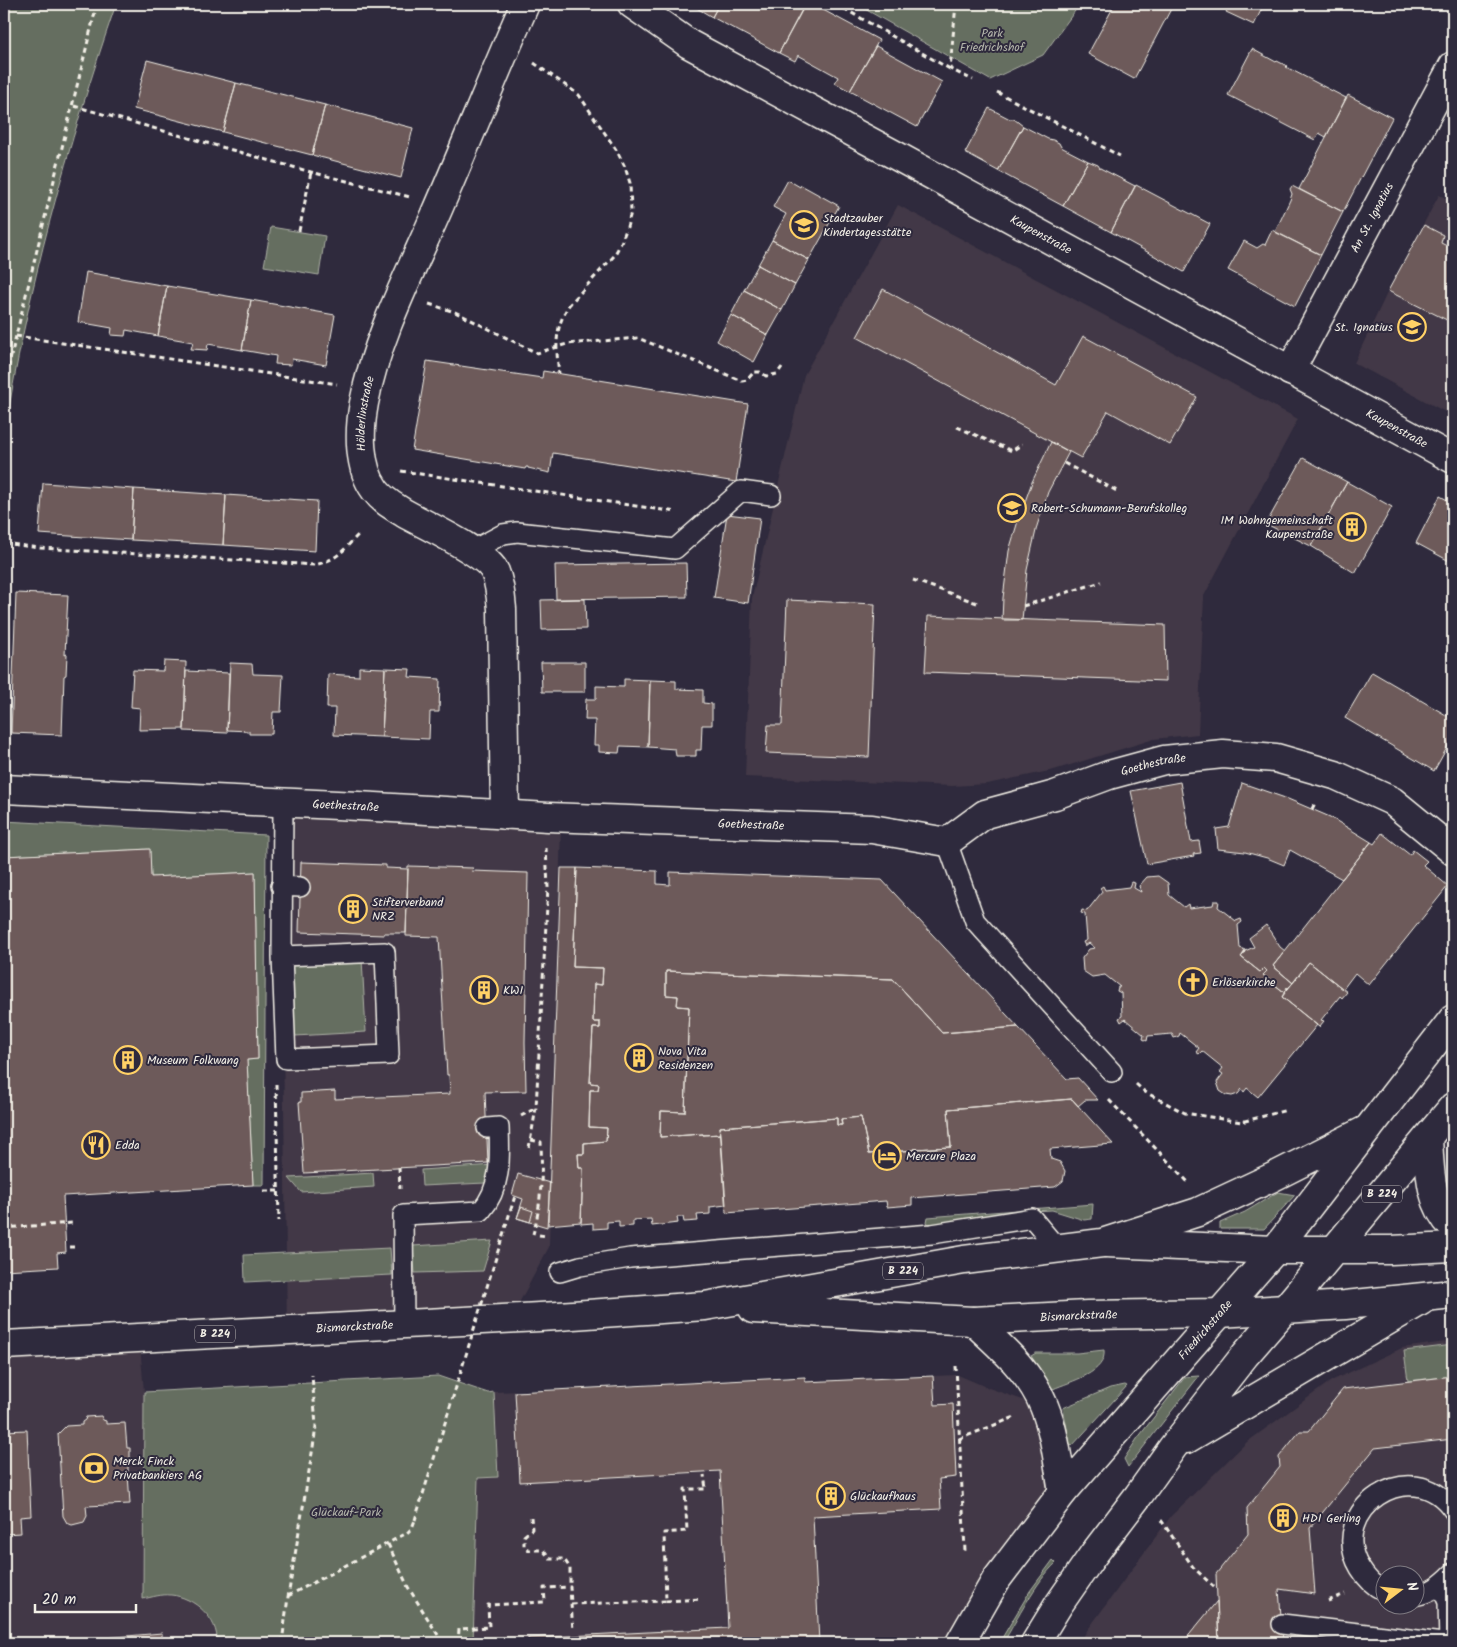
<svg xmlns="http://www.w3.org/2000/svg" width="1457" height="1647" font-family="Kalam,sans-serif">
	<rect width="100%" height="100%" fill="#2f2a3d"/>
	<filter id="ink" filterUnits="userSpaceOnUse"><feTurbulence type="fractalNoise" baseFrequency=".02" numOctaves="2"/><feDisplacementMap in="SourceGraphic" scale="10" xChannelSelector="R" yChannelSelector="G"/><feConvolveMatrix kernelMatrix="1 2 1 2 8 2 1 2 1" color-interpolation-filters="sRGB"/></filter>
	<g filter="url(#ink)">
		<path fill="#423846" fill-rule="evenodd" d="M1439 195 1453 201V416L1354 363 1388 291Z
			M898 205 1298 419 1204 596 1198 734 1154 739 1054 770 987 784 952 786 745 777 752 598 804 375Z
			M280 813 561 826 549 1247 512 1316 287 1329Z
			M1453 1341V1643H1080L1086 1632 1171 1516 1247 1442 1331 1381 1402 1348ZM1384 1574H1414V1604H1384Z
			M140 1345 144 1392 143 1598 170 1595 191 1600 205 1613 218 1633 217 1643H4V1350Z
			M958 1375 986 1387 1037 1405 1058 1482 949 1643H473L478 1477H498L494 1392Z"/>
		<path fill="#656e61" stroke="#acb0a4" d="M4 4H116C68 144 26 293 4 439Z
			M856 4H1080L1043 55 990 80Z
			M271 227 325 236 319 275 264 266Z
			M4 821 266 835 264 1185H253L247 1060 258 1059 255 872 151 877 149 849 4 856Z
			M362 959 366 1032 295 1036 292 963Z
			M494 1165 489 1177 485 1183 422 1186 421 1170Z
			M373 1173 374 1187 301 1192 289 1178Z
			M1278 1192 1295 1195 1264 1229H1220V1223L1245 1212Z
			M1093 1204 1092 1219 1084 1220 1052 1210 1030 1211 929 1225 927 1222 928 1217Z
			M492 1241 483 1271 415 1273 413 1246Z
			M390 1248 392 1275 245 1282 244 1255Z
			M1453 1345V1376L1408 1381 1404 1351Z
			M1104 1350C1107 1373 1071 1381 1053 1389L1031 1356 1036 1353H1077Z
			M438 1376 488 1393 494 1392 498 1477 478 1478 473 1643H217C219 1619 194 1597 171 1595 162 1594 152 1597 143 1599L144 1392Z
			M1199 1376 1128 1467 1124 1459 1137 1439 1185 1377Z
			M1125 1385 1127 1386 1072 1446 1070 1444 1063 1408 1110 1388Z
			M1053 1560 1056 1563C1036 1581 1017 1620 1003 1643H999L1030 1591Z"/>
		<path fill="#6d5a5a" stroke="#f4f1e8" d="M692 4H719L712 17 695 7Z
			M719 4H799L804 7 779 53 712 17Z
			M805 4H812L879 40 850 91 835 83 838 77 798 55 795 61 779 53Z
			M1115 4H1166L1172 7 1134 79 1088 54Z
			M1230 4H1264L1254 25 1226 12Z
			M876 46 942 82 917 127 850 91Z
			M1252 49 1276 62 1277 61 1287 66 1286 67 1346 98 1326 137 1319 133 1315 140 1228 95Z
			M147 60 236 83 223 132 134 109Z
			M236 83 325 105 312 155 223 132Z
			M1348 95 1392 118 1343 212 1299 189Z
			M325 105 413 128 401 178 312 155Z
			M989 108 1010 119H1014L1023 126 998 171 965 153Z
			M1023 126 1048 139 1053 140 1059 143 1061 147 1088 161 1063 206 998 171Z
			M1088 161 1098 165 1100 168 1135 186 1111 232 1063 206Z
			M788 180 800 187 801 185 839 206 809 260 772 240 786 214 773 207Z
			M1136 185 1210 224 1184 272 1111 232Z
			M1292 186 1343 212 1321 255 1275 232 1290 200 1292 194 1290 189Z
			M1424 225 1443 235 1441 243 1453 249V323L1388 291Z
			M1272 230 1321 255 1295 306 1228 270 1244 241 1257 248 1263 244 1265 245Z
			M772 240 809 260 795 285 758 265Z
			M758 265 795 285 782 310 744 290Z
			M86 272 167 286 158 336 126 330 125 336 111 335 112 328 78 322Z
			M167 286 251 300 242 350 208 344 207 350 191 349 193 342 158 336Z
			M883 289 1056 385 1083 336 1197 397 1170 445 1108 411 1081 458 857 337Z
			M744 290 782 310 768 335 731 315Z
			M251 300 335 315 326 365 292 359 291 365 275 364 276 356 242 350Z
			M731 315 768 335 754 362 717 341Z
			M427 361 542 378 543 371 748 404 736 482 553 453 550 473 528 468V467H526L525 469 412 450Z
			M1051 442 1069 452 1048 492 1037 526 1027 570 1022 620H1002L1003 598 1009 551 1018 521 1032 482Z
			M1303 458 1347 482 1311 546 1266 524Z
			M1347 482 1392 507 1355 573 1311 546Z
			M43 483 134 489 131 540 39 534Z
			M134 489 226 495 223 545 131 540Z
			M226 495 317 501 315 551 223 545Z
			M1440 496 1453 503V563L1416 543Z
			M727 514 760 518 748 603 714 598Z
			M686 563 687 597 556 599 555 565Z
			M16 593 68 595 65 655 67 654 66 675 64 676 62 735 11 733Z
			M585 599 586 629 542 630 541 600Z
			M787 600 875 604 869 757 766 753 768 725H782Z
			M928 616 1165 625 1166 681 925 672Z
			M164 661 186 662 184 729 139 730 140 708 131 707 133 670 163 671Z
			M541 662H585V692H542Z
			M230 663 252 664 253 674 283 675 281 712H273L272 734H249V731L227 730Z
			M359 667 385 668 382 737 334 735 335 708H327L328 674 359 676Z
			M385 668 410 669 409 677 440 679 439 712H430L429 739 382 737Z
			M186 671 229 673 227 733 184 731Z
			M1372 672 1453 719V737L1434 771 1345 718Z
			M624 679 650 680 648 747 620 746 619 753 599 752V745H594L595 720H585L586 699H596V686L624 687Z
			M650 680 676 681V689L703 690V703L712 704V725H702L701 750H696V756H676L675 749 648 747Z
			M1180 782 1191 842 1199 841 1201 853 1193 854 1194 856 1147 864 1131 791Z
			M1242 783 1288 799 1330 817 1371 842 1342 879 1290 850 1284 865 1267 858 1245 852 1218 849 1216 829 1229 827Z
			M1382 833 1410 855 1413 850 1427 861 1423 865 1448 886 1369 985 1355 973 1343 989 1309 962 1293 983 1273 966 1371 842 1374 844Z
			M150 849 151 877 255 872 258 1059 247 1060 253 1185 63 1196 66 1252 57 1253 58 1267 4 1270V856Z
			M301 862 386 865V868L408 869 406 933H384V935L299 932Z
			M408 866 473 868 472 871 528 873 525 1042 526 1091 485 1092 488 1163 304 1173 299 1102H301V1093L335 1091V1099L450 1094 449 1075H447L439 937 406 936Z
			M561 868H577L573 967 603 968 602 985 594 984 593 1022H600V1028H593L590 1083 599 1084 598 1090H590L589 1127 607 1128 606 1141 584 1143V1154H578L579 1168H583L581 1222 548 1225Z
			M577 868 657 871V884L670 885V872L882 880 1018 1027 942 1033 893 979 666 971V995L678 996 677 1006 689 1007 685 1112 661 1111 660 1137 703 1134V1135L721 1134 726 1205 710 1207V1214L697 1215 698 1221 684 1222 683 1217H677L678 1223 652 1226 651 1219 633 1220V1226L619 1227V1221L607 1222V1228L593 1229V1223L581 1224 583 1168H579L578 1154H584V1143L606 1141 607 1128 589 1127 590 1090H598L599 1084 590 1083 593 1028H600V1022H593L594 984 602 985 603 968 573 967Z
			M1158 876 1168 883 1169 895 1184 907 1188 904 1189 908 1213 905 1214 901H1219L1218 907 1236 921 1241 919 1242 922 1238 925 1240 948 1245 950 1244 954 1241 957 1260 972 1264 968 1267 971 1263 975 1285 993 1282 997 1317 1025 1258 1097 1247 1088 1244 1092 1242 1089 1238 1094 1232 1096 1226 1095 1220 1091 1217 1082 1223 1074 1220 1072 1223 1068 1202 1051 1199 1054 1196 1052 1199 1048 1180 1033 1179 1036 1174 1038 1172 1034 1148 1036 1147 1041 1143 1039 1144 1035 1125 1019 1121 1022 1119 1018 1122 1016 1121 993 1117 991 1118 987H1120L1105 975 1092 977 1083 971 1082 958 1089 949 1095 948 1089 943 1085 946 1083 942 1087 940 1085 914 1081 913 1082 910 1087 911 1102 892 1100 888 1103 886 1105 890 1129 887 1131 882 1135 883 1134 888 1141 892 1139 886 1147 877Z
			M1266 925 1280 947 1285 951 1273 966 1293 983 1284 992 1263 975 1267 971 1264 968 1260 972 1241 957 1245 951 1254 947 1249 938Z
			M1309 962 1347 992 1342 998 1340 996 1321 1020 1324 1021 1319 1027 1282 997 1287 987 1288 989Z
			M666 971 893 979 942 1033 1018 1027 1067 1079 1078 1078 1098 1100H1085L1078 1106 1072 1099 948 1109 951 1147 914 1149V1150L869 1154 861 1117 841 1119 842 1125H837V1118L720 1127 721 1134 703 1135V1134L660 1137 661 1111 685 1112 689 1007 677 1006 678 996 666 995Z
			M1072 1099 1113 1144 1050 1149 1051 1159 1060 1162 1065 1171 1063 1181 1055 1187 912 1198V1205L887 1207 886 1201 726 1213 720 1127 837 1118V1125H842L841 1119 861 1117 869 1154 914 1150V1149L951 1147 948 1109Z
			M518 1174 550 1183 547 1227 517 1218 523 1199 512 1195Z
			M521 1207 533 1211 530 1222 517 1218Z
			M933 1376 935 1405 953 1404 956 1477 939 1479 941 1509 813 1516 819 1643H528V1638L728 1628 720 1471 520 1482 515 1392 805 1377V1382Z
			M1453 1376V1439L1375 1448 1310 1528 1315 1594 1279 1589 1283 1643H1219L1216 1574 1248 1534 1247 1508 1280 1467 1279 1457 1300 1431H1309L1343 1389Z
			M101 1416 103 1420 106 1421V1424L125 1423 127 1448H130V1462H128V1474L130 1504 86 1506 87 1516 84 1522 72 1525 67 1523 63 1516 58 1434 66 1426 82 1425V1422L85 1420 86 1417Z
			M27 1430 31 1516 20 1517 21 1533 4 1534V1431Z
			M1217 1601 1219 1643H1185V1640Z
			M162 1633V1643H105L104 1638Z"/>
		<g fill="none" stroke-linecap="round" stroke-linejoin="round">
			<defs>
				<path id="lane" d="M473 550 503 534 517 532 675 549 741 491 771 495
					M947 842 975 921 1112 1072
					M281 886 300 887
					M282 956 385 952 389 1055 286 1059 282 956 283 803
					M560 1272 580 1266 630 1258 932 1234 1032 1218 1058 1249
					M404 1325 403 1215 481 1211C502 1187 500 1157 499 1127L487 1128
					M1441 1586 1448 1602 1449 1643
					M1384 1591C1373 1586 1366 1578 1360 1568 1325 1511 1412 1451 1453 1510
					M1414 1596C1431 1593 1441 1585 1453 1573
					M1282 1624 1443 1643"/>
				<g id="street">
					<path id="s1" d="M632 4 689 44 895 155 1453 459"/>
					<path id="s2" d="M1290 371 1453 66"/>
					<path id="s3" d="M4 789 358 806 548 817 872 829 947 842 985 814 1055 795 1109 775 1164 760 1223 754 1276 758 1335 775 1392 801 1453 851"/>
					<path id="s4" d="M505 815 502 609C501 597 500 584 495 572 487 553 425 525 404 513 393 506 383 501 375 490 358 467 359 430 364 403 376 339 409 275 435 216 466 145 494 74 525 4"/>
				</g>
				<g id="secondary">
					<path d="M1428 1138C1430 1170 1429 1203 1453 1227"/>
					<path d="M1106 1243 1275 1250H1391L1453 1247"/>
					<path d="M973 1321C1000 1346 1030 1371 1044 1406 1055 1433 1058 1463 1063 1492"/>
					<path d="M1187 1439 1421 1301"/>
					<path id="s5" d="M960 1643 996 1580 1063 1492 1275 1250 1368 1129"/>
					<path d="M1035 1643 1059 1604 1093 1555 1138 1496 1173 1447 1245 1355 1285 1309 1345 1305 1453 1294"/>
				</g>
				<g id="primary">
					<path id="s6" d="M753 1309 973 1321 1087 1315 1219 1313 1285 1309 1453 1107"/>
					<path id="s7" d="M4 1345 558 1316 705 1306 964 1260 1102 1243 1198 1212 1273 1177 1368 1129 1453 1019"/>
				</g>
			</defs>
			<use href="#lane" stroke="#f4f1e8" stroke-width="22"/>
			<use href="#street" stroke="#f4f1e8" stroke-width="31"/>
			<use href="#secondary" stroke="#f4f1e8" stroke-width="31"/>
			<use href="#primary" stroke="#f4f1e8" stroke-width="31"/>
			<path stroke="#f4f1e8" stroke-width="3" stroke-dasharray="5 4" stroke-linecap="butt" d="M836 4 950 69
				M956 4 950 69 973 80
				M534 63 579 95 617 151 625 167 630 183 631 212 627 227 621 243 614 256 569 305C554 329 556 347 559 374
				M997 92 1120 156
				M74 106 311 172 410 197
				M299 231 311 172
				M429 304 455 312 537 353 567 344 638 338 742 381 747 380 754 372H760L766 376 777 374 782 367
				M16 336 337 384
				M4 385 97 4
				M957 427 1012 451 1022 444
				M1064 463 1117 491
				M401 471 676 512
				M4 543 40 548 315 565C340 558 341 552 358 535
				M913 580 977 603
				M1023 606 1101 582
				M1312 809 1316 801
				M276 1084 279 1221
				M1136 1084 1145 1092 1185 1113 1241 1122 1287 1110
				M1109 1100 1188 1182
				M521 1116 536 1108
				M531 1140 541 1142C542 1173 542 1203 533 1234
				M529 1148 536 1108 548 887 546 848
				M399 1167 400 1189
				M264 1191H278
				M4 1228 73 1223
				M539 1235 547 1236
				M70 1247H74
				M956 1366 965 1551
				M959 1439 1015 1417
				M531 1517 532 1529 524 1536V1546L529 1550H543L550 1559H564L570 1568V1587
				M1161 1520 1193 1567 1216 1589
				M388 1544 408 1587 443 1643
				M288 1596 407 1533 412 1528 415 1520
				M666 1601 701 1599
				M1328 1601 1345 1594
				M571 1604 573 1630
				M282 1643 288 1597 314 1441 316 1426 312 1375
				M458 1643 459 1629 489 1627 488 1605 545 1602 544 1588 570 1587 571 1604 666 1601 664 1533 687 1531 685 1489H706L704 1475"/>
			<use href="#lane" stroke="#2f2a3d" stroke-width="19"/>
			<use href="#street" stroke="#2f2a3d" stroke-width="28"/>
			<use href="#secondary" stroke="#2f2a3d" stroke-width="28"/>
			<use href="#primary" stroke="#2f2a3d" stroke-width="28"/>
			<path stroke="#f4f1e8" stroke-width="3" stroke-dasharray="5 4" stroke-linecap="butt" d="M415 1520 515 1196"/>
		</g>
	</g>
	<defs>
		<symbol id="school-ring" viewBox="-11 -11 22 22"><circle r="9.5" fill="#2f2a3d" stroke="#ffd166" stroke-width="1.5"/><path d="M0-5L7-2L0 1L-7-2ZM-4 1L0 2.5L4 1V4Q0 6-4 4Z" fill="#ffd166"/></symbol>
		<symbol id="building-ring" viewBox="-11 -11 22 22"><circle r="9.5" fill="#2f2a3d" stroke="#ffd166" stroke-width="1.5"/><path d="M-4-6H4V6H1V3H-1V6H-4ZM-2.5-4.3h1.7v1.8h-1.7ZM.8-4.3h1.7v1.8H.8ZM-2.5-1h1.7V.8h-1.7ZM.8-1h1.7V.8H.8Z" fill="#ffd166"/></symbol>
		<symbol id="church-ring" viewBox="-11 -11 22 22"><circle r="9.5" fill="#2f2a3d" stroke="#ffd166" stroke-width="1.5"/><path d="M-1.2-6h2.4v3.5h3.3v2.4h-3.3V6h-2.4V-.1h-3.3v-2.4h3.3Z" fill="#ffd166"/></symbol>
		<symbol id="restaurant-ring" viewBox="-11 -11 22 22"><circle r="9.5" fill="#2f2a3d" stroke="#ffd166" stroke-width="1.5"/><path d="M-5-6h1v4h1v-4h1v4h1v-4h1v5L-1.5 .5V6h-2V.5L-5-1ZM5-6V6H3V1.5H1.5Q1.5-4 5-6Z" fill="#ffd166"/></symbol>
		<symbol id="hotel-ring" viewBox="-11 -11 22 22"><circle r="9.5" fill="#2f2a3d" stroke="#ffd166" stroke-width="1.5"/><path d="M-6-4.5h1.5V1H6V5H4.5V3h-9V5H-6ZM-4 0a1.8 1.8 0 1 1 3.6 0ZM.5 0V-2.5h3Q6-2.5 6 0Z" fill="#ffd166"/></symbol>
		<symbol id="bank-ring" viewBox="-11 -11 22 22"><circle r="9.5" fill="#2f2a3d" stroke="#ffd166" stroke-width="1.5"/><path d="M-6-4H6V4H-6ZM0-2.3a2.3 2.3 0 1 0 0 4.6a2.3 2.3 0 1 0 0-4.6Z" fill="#ffd166"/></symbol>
	</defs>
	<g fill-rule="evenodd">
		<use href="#school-ring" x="788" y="209" width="32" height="32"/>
		<use href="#school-ring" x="1396" y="311" width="32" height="32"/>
		<use href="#school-ring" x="996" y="492" width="32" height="32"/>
		<use href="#building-ring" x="1336" y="511" width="32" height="32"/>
		<use href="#building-ring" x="337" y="893" width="32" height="32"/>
		<use href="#church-ring" x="1177" y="966" width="32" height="32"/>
		<use href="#building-ring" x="468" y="974" width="32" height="32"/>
		<use href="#building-ring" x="623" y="1042" width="32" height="32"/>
		<use href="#building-ring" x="112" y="1044" width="32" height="32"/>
		<use href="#restaurant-ring" x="80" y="1129" width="32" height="32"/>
		<use href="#hotel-ring" x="871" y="1140" width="32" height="32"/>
		<use href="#bank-ring" x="78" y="1452" width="32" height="32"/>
		<use href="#building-ring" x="815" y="1480" width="32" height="32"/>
		<use href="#building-ring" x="1267" y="1502" width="32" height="32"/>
	</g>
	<g text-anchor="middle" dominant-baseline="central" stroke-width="4" stroke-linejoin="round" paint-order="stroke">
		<g fill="#2f2a3d" stroke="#b9b5b5" stroke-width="1">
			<rect x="1362" y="1185.5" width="40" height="17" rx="4"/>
			<rect x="883" y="1262.5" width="40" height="17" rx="4"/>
			<rect x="195" y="1325.5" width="40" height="17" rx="4"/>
		</g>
		<g font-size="11" font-weight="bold" fill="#f4f1e8">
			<text x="1382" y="1194">B 224</text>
			<text x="903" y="1271">B 224</text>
			<text x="215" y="1334">B 224</text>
		</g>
		<g font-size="12" fill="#b4b6ab" stroke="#2f2a3d">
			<text x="992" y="33">Park<tspan x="992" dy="14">Friedrichshof</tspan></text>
			<text x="346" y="1512">Glückauf-Park</text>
		</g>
		<g font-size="12" fill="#f4f1e8" stroke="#2f2a3d" text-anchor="start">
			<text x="823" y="218">Stadtzauber<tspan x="823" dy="14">Kindertagesstätte</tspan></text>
			<text x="1393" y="327" text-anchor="end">St. Ignatius</text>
			<text x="1031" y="508">Robert-Schumann-Berufskolleg</text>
			<text x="1333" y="520" text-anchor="end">IM Wohngemeinschaft<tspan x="1333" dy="14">Kaupenstraße</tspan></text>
			<text x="372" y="902">Stifterverband<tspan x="372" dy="14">NRZ</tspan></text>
			<text x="1212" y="982">Erlöserkirche</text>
			<text x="503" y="990">KWI</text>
			<text x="658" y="1051">Nova Vita<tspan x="658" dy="14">Residenzen</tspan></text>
			<text x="147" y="1060">Museum Folkwang</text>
			<text x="115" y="1145">Edda</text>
			<text x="906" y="1156">Mercure Plaza</text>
			<text x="113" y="1461">Merck Finck<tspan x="113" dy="14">Privatbankiers AG</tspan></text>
			<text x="850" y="1496">Glückaufhaus</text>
			<text x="1302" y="1518">HDI Gerling</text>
		</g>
		<g font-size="12" fill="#f4f1e8" stroke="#2f2a3d">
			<text stroke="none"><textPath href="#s2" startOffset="174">An St. Ignatius</textPath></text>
			<text stroke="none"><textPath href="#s1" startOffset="470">Kaupenstraße</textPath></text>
			<text stroke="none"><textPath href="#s4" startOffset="470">Hölderlinstraße</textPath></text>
			<text stroke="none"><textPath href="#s1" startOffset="875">Kaupenstraße</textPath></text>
			<text stroke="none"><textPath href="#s3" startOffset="1168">Goethestraße</textPath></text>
			<text stroke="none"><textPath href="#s3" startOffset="342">Goethestraße</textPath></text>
			<text stroke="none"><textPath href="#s3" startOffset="748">Goethestraße</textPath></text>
			<text stroke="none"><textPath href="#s6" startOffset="326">Bismarckstraße</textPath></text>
			<text stroke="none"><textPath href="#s7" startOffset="351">Bismarckstraße</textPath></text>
			<text stroke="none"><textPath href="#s5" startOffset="399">Friedrichstraße</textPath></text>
		</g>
	</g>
	<rect width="1457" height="1647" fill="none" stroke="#2f2a3d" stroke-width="20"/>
	<rect x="10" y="10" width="1437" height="1627" fill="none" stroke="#f4f1e8" stroke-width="2" filter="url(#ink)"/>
	<g transform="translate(1400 1590) rotate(74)"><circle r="24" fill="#2f2a3d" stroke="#7e7a81"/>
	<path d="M0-4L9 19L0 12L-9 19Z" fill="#ffd166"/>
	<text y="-8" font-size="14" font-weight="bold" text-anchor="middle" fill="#f4f1e8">N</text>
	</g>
	<path d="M35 1604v8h101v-8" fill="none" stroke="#f4f1e8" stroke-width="2.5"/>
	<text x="42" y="1604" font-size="15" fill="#f4f1e8" stroke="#2f2a3d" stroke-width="4" paint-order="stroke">20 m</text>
</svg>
